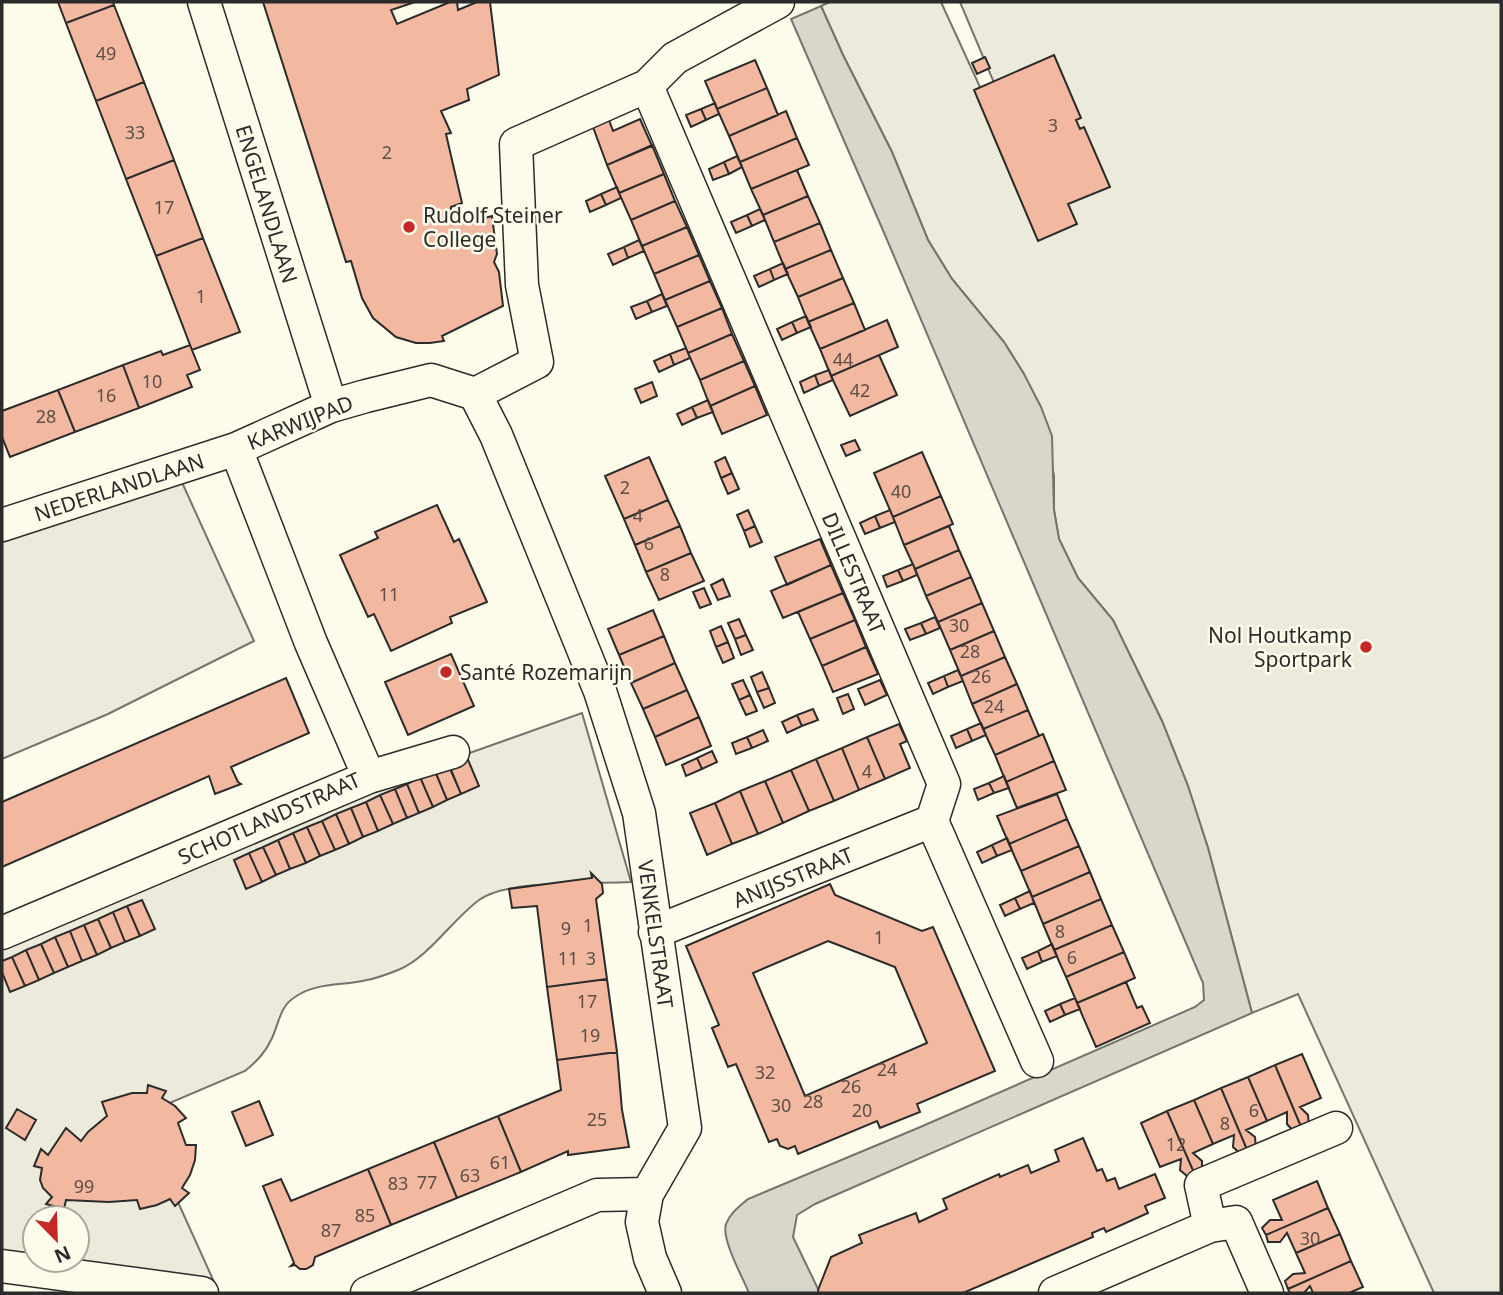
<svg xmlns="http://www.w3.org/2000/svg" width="1503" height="1295" font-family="'Noto Sans',sans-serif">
	<rect width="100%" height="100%" fill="#fdfbea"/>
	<path fill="#ecebdb" stroke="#74746e" stroke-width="2" d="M830 2H941L985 98 1056 230 960 2H1501V1293H1434L1298 994 1252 1013 1208 848 1188 786 1162 721 1113 620 1078 578 1059 539 1054 510V475L1024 374 1004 342 952 279 928 240 892 152 843 55 821 6Z
		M180 478 254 641 108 714 2 759V537Z
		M582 713 631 882C593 884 508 879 479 900 451 921 428 958 398 970 388 974 378 978 367 980 343 986 316 982 295 997 280 1006 279 1023 272 1038 266 1052 257 1061 245 1071L139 1116 215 1284 43 1260H77V1218H35V1259L2 1254V944L346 797Z"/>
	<path fill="#d8d7c9" stroke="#74746e" stroke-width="2" d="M821 6 843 55 892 152 928 240 952 279 1004 342 1024 374 1041 407 1052 436 1054 510 1059 539 1078 578 1113 620 1162 721 1188 786 1208 848 1252 1013 815 1204 797 1215 793 1237 820 1293H749C743 1278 721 1239 726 1224 730 1213 740 1206 748 1199L918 1128 1195 1007 1204 1000 1203 983 882 228 791 19Z"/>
	<path fill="#f2b8a0" stroke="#2b2b2b" stroke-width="2" fill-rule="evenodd" d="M58 2H113L114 5 66 23Z
		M263 2H415L391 10 397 24 450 2H457L458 10 477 2H490L499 75 467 89 469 100 441 111 451 133 446 134 462 203 451 207V222H470L492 216 497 254 494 262 499 272 503 306 442 336 444 341 430 343H416L396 337 373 318 362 298 351 261 346 262Z
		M114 5 144 82 96 101 66 23Z
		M1054 55 1081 118 1076 120 1080 129 1084 127 1110 187 1068 204 1077 224 1038 241 974 90Z
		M985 57 990 68 977 74 972 63Z
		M755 60 767 88 717 109 705 81Z
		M144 82 174 160 126 179 96 101Z
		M767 88 778 115 729 136 717 109Z
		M715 103 719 114 706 120 701 109Z
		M701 109 706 120 691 127 686 115Z
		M786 111 797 138 740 162 729 136Z
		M640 119 652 146 607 165 593 127 609 120 613 131Z
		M797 138 809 165 751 189 740 162Z
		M652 145 664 174 619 193 607 165Z
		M737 156 742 167 729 174 724 162Z
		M174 160 203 238 156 256 126 179Z
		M724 162 729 174 713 180 709 169Z
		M797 170 808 196 763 215 751 189Z
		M664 174 675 201 631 220 619 193Z
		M617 187 621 198 606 205 601 194Z
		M601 194 606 205 590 212 586 201Z
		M808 196 820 223 774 242 763 215Z
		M675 201 687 227 642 246 631 220Z
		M760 209 765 220 752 226 747 215Z
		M747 215 752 226 736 233 731 222Z
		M820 223 831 250 785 269 774 242Z
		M687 227 699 255 654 274 642 246Z
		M203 238 240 332 192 350 156 256Z
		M639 240 644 251 628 258 624 247Z
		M624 247 628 258 613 265 608 254Z
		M831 250 843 278 798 297 785 269Z
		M699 255 710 281 665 300 654 274Z
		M783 263 788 274 774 280 770 269Z
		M770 269 774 280 759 287 754 276Z
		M843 278 854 303 808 322 798 297Z
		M710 281 722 308 677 327 665 300Z
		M662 294 667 306 652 312 647 301Z
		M647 301 652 312 636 319 631 307Z
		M854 303 865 330 820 349 808 322Z
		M722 308 732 334 688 353 677 327Z
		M806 316 811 327 797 333 792 322Z
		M887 320 898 347 831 376 820 349Z
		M792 322 797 333 782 340 777 329Z
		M732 334 744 361 700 380 688 353Z
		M190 345 200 370 187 375 192 387 139 408 123 365 161 351 163 355Z
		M686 348 690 358 674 365 670 354Z
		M670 354 674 365 659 372 654 361Z
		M879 355 897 395 850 416 831 376Z
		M744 361 755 386 710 406 700 380Z
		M123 365 139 408 75 432 58 390Z
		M829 370 833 380 819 386 815 375Z
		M815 375 819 386 804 393 800 382Z
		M652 382 657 396 641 403 635 389Z
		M755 386 767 415 722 434 710 406Z
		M58 390 75 432 10 457 2 437V411Z
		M708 400 713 412 697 418 692 407Z
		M692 407 697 418 682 425 677 414Z
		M855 440 860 450 846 456 841 445Z
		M922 452 941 496 893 517 874 473Z
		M649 457 668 500 624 519 605 476Z
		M725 457 732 473 721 478 715 462Z
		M732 473 739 489 728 494 721 478Z
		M941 496 953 524 904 545 893 517Z
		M668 500 680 526 635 545 624 519Z
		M437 505 454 542 459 539 487 602 450 617 452 623 391 651 374 614 368 617 340 555 378 538 375 532Z
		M748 510 755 526 744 531 737 515Z
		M890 510 895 522 880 528 875 516Z
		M875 516 880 528 865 534 860 523Z
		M680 526 691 553 646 572 635 545Z
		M755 526 762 542 750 547 744 531Z
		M949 526 959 550 915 569 904 545Z
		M820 539 831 565 787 585 775 557Z
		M959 550 971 577 926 596 915 569Z
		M691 553 704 581 659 600 646 572Z
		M913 564 917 575 903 581 898 570Z
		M831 565 843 593 783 618 771 591Z
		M898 570 903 581 887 587 883 576Z
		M971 577 982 603 938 622 926 596Z
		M723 579 730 596 718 600 711 585Z
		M704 588 711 604 700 608 693 592Z
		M843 593 855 620 810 639 798 612Z
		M982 603 994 631 950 650 938 622Z
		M653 610 664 636 619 655 608 629Z
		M935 617 940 628 926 634 921 623Z
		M739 619 746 635 735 639 728 623Z
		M855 620 866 647 822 666 810 639Z
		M921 623 926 634 910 640 905 629Z
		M721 626 728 642 716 647 710 631Z
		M994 631 1005 657 961 676 950 650Z
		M746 635 753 650 741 655 735 639Z
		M664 636 675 663 631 683 619 655Z
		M728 642 734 658 723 663 716 647Z
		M866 647 878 674 833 692 822 666Z
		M451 654 474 706 408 735 385 682Z
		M1005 657 1017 684 972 704 961 676Z
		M675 663 687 690 643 709 631 683Z
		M958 670 963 681 948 687 944 676Z
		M762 672 769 688 757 692 751 677Z
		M944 676 948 687 933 694 928 683Z
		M286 678 309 733 231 767 238 782 241 784 215 794 209 776 2 867V802Z
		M743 680 750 695 739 700 732 684Z
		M880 680 887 695 865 705 858 689Z
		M1017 684 1028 710 983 729 972 704Z
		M769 688 775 703 764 708 757 692Z
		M687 690 699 717 655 737 643 709Z
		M848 694 854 709 843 714 837 698Z
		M750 695 757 711 746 715 739 700Z
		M813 709 818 720 802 726 797 715Z
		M1028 710 1039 736 995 755 983 729Z
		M797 715 802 726 787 733 782 722Z
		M699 717 711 746 666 765 655 737Z
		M981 723 986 735 972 741 967 729Z
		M899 724 907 741 900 744 910 768 885 779 867 737Z
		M967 729 972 741 956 748 951 736Z
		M763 730 768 741 752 748 747 737Z
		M1043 734 1054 761 1006 782 995 755Z
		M747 737 752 748 736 754 732 743Z
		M867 737 885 779 859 790 842 748Z
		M842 748 859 790 834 801 816 759Z
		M712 751 717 762 702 769 697 758Z
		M466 755 479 786 461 794 448 764Z
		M697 758 702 769 686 776 682 765Z
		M816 759 834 801 809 811 791 770Z
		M1054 761 1066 790 1017 808 1006 782Z
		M449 765 461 794 447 800 435 771Z
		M791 770 809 811 783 823 765 781Z
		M435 771 447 800 433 807 420 777Z
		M1004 776 1009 788 994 793 989 783Z
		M420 777 433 807 419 813 407 784Z
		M765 781 783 823 758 834 740 791Z
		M989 783 994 793 978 800 974 789Z
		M407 784 419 813 407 818 395 789Z
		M395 789 407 818 393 824 380 795Z
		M740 791 758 834 732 844 715 803Z
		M1057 794 1067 819 1009 844 997 816Z
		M380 795 393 824 378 831 366 802Z
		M366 802 378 831 363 837 351 808Z
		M715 803 732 844 707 855 690 813Z
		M351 808 363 837 349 844 336 814Z
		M336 814 349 844 335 850 322 821Z
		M1067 819 1079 846 1021 871 1009 844Z
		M322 821 335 850 320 856 307 827Z
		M307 827 320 856 306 863 293 833Z
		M293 833 306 863 290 869 278 840Z
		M1007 838 1012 850 997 856 992 845Z
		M278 840 290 869 276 875 263 847Z
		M992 845 997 856 982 863 977 852Z
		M1079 846 1090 872 1032 897 1021 871Z
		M263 847 276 875 262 882 249 853Z
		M249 853 262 882 246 889 234 860Z
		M1090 872 1101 899 1043 924 1032 897Z
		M591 873 602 884 603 893 596 899 607 979 547 987 537 906 512 908 509 889 592 878Z
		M830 884 835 895 922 931 933 927 995 1071 917 1104 920 1112 880 1128 877 1121 798 1154 795 1146 788 1149 780 1146 777 1139 769 1142 736 1064 728 1067 712 1028 719 1025 686 946ZM828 941 895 967 927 1043 805 1096 753 973Z
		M1030 891 1034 903 1020 909 1015 898Z
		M1015 898 1020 909 1005 916 1000 905Z
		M1101 899 1112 925 1054 950 1043 924Z
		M142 900 155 929 140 936 127 906Z
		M127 906 140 936 125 942 113 912Z
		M113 912 125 942 111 948 98 919Z
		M98 919 111 948 97 955 84 925Z
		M84 925 97 955 82 961 70 931Z
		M1112 925 1124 952 1066 977 1054 950Z
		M70 931 82 961 68 967 55 937Z
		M55 937 68 967 54 973 41 944Z
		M41 944 54 973 39 980 26 950Z
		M1052 944 1057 956 1042 962 1038 951Z
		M26 950 39 980 25 986 12 957Z
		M1038 951 1042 962 1027 969 1022 958Z
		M1124 952 1135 978 1077 1003 1066 977Z
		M12 957 25 986 10 992 2 972V961Z
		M607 979 617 1052 557 1060 547 987Z
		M1126 982 1137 1008 1142 1006 1150 1023 1096 1047 1077 1003Z
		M1075 998 1080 1009 1065 1015 1060 1004Z
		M1060 1004 1065 1015 1050 1022 1045 1011Z
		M617 1052 622 1110 629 1147 568 1155V1151L521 1172 498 1116 561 1090 557 1060Z
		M1302 1054 1321 1098 1300 1107 1308 1115 1309 1126 1302 1129 1275 1065Z
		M1275 1065 1302 1129 1294 1132 1287 1124V1112L1267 1121 1248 1077Z
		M1248 1077 1267 1121 1246 1130 1255 1137 1256 1149 1248 1152 1221 1088Z
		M148 1085 166 1091 162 1098 175 1106 186 1118 178 1123 186 1145H196L195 1160 190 1175 182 1188 189 1193 175 1206 170 1199 157 1205 140 1209 137 1200 109 1202 66 1200 64 1209 46 1204 52 1197 43 1188 40 1180 42 1168 34 1166 41 1149 48 1155 66 1128 81 1141 88 1132 107 1116 102 1102 132 1093H147Z
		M1221 1088 1248 1152 1242 1155 1233 1147 1234 1135 1213 1144 1194 1100Z
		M1194 1100 1213 1144 1193 1153 1202 1161V1171L1195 1175 1167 1111Z
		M259 1101 273 1135 246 1146 232 1112Z
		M17 1109 36 1120 25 1140 6 1128Z
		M1167 1111 1195 1175 1188 1177 1180 1170 1181 1159 1160 1167 1141 1123Z
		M498 1116 521 1172 457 1198 434 1142Z
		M1083 1138 1097 1171 1102 1169 1107 1181 1115 1178 1119 1189 1155 1174 1165 1198 1145 1206 1148 1213 1106 1232 1104 1228 1092 1233 1093 1237 963 1293H819L818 1290 831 1257 862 1243 859 1235 916 1213 919 1222 947 1209 943 1199 999 1174 1000 1177 1028 1165 1031 1173 1059 1161 1055 1150Z
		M434 1142 457 1198 391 1225 368 1169Z
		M368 1169 391 1225 315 1257 313 1265 306 1269H300L295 1265 291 1266 294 1263 263 1186 281 1179 291 1201Z
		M1317 1181 1328 1208 1266 1235 1262 1228 1270 1220H1282L1273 1200Z
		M1328 1208 1340 1234 1296 1253 1287 1233 1280 1242H1268L1266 1235Z
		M1340 1234 1351 1261 1288 1289 1285 1281 1293 1274 1305 1273 1296 1253Z
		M1351 1261 1363 1287 1349 1293H1313L1310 1286 1304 1293H1290L1288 1289Z"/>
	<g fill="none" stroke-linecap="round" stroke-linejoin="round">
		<defs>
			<path id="street" d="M204 2 331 406
				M647 86 944 784 932 821 1037 1061
				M475 394 496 435 600 691 639 813 685 1128 647 1194 642 1222 650 1258 665 1293
				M2 525 236 449 331 406 366 396 431 380 475 394 537 362 522 285 516 144 647 86 675 58 778 2
				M369 777 453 752
				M655 932 932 821
				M2 933 369 777 311 643 236 449
				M1210 1226 1236 1222 1267 1293
				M2 1266 202 1293
				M367 1293 597 1195 647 1194
				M1055 1293 1210 1226 1201 1185 1336 1128"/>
		</defs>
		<use href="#street" stroke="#2b2b2b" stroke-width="35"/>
		<use href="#street" stroke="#fdfbea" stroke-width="32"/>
	</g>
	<g fill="#c62828" stroke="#fdfbea" stroke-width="2.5">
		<circle cx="409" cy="227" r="7"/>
		<circle cx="1366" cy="647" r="7"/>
		<circle cx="446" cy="672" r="7"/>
	</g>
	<g text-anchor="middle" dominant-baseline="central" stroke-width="5" stroke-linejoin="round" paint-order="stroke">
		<g font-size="18" fill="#5d4e48">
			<text x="106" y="53">49</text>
			<text x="1053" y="125">3</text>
			<text x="135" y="132">33</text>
			<text x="387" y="152">2</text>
			<text x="164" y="207">17</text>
			<text x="201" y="296">1</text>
			<text x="843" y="359">44</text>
			<text x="152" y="381">10</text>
			<text x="860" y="390">42</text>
			<text x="106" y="395">16</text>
			<text x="46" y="416">28</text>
			<text x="625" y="487">2</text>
			<text x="901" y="491">40</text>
			<text x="638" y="515">4</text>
			<text x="649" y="543">6</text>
			<text x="665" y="574">8</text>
			<text x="389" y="594">11</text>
			<text x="959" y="625">30</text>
			<text x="970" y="651">28</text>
			<text x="981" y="676">26</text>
			<text x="994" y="706">24</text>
			<text x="867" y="771">4</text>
			<text x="588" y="925">1</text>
			<text x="566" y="928">9</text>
			<text x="1060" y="931">8</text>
			<text x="879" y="937">1</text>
			<text x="1072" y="957">6</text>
			<text x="568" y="958">11</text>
			<text x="591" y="958">3</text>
			<text x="587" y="1001">17</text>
			<text x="590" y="1035">19</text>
			<text x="887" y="1069">24</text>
			<text x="765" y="1072">32</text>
			<text x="851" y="1086">26</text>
			<text x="813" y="1101">28</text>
			<text x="781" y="1105">30</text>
			<text x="862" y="1110">20</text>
			<text x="1254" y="1110">6</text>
			<text x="597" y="1119">25</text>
			<text x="1225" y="1123">8</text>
			<text x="1176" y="1144">12</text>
			<text x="500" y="1162">61</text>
			<text x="470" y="1175">63</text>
			<text x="427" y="1182">77</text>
			<text x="398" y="1183">83</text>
			<text x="84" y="1186">99</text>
			<text x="365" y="1215">85</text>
			<text x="331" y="1230">87</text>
			<text x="1310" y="1238">30</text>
		</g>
		<g font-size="21" fill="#2b2b2b" stroke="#fdfbea">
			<text transform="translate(267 204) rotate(73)">ENGELANDLAAN</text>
			<text transform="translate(300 422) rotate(-22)">KARWIJPAD</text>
			<text transform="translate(119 487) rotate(-18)">NEDERLANDLAAN</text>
			<text transform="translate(854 573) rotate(67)">DILLESTRAAT</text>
			<text transform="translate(269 818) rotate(-24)">SCHOTLANDSTRAAT</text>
			<text transform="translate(793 877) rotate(-22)">ANIJSSTRAAT</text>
			<text transform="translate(656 934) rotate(82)">VENKELSTRAAT</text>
		</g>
		<g font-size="21" fill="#2b2b2b" stroke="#fdfbea" text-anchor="start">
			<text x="423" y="215">Rudolf Steiner<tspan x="423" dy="24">College</tspan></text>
			<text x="1352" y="635" text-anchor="end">Nol Houtkamp<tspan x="1352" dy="24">Sportpark</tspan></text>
			<text x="460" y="672">Santé Rozemarijn</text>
		</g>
	</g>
	<rect width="1503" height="1295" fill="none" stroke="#2b2b2b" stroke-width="7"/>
	<g transform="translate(56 1239) rotate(157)"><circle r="33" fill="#fdfbea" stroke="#a9a89e" stroke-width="2"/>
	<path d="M0-5L12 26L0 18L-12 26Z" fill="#c62828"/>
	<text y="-10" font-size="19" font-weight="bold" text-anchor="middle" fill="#2b2b2b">N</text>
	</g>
</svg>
